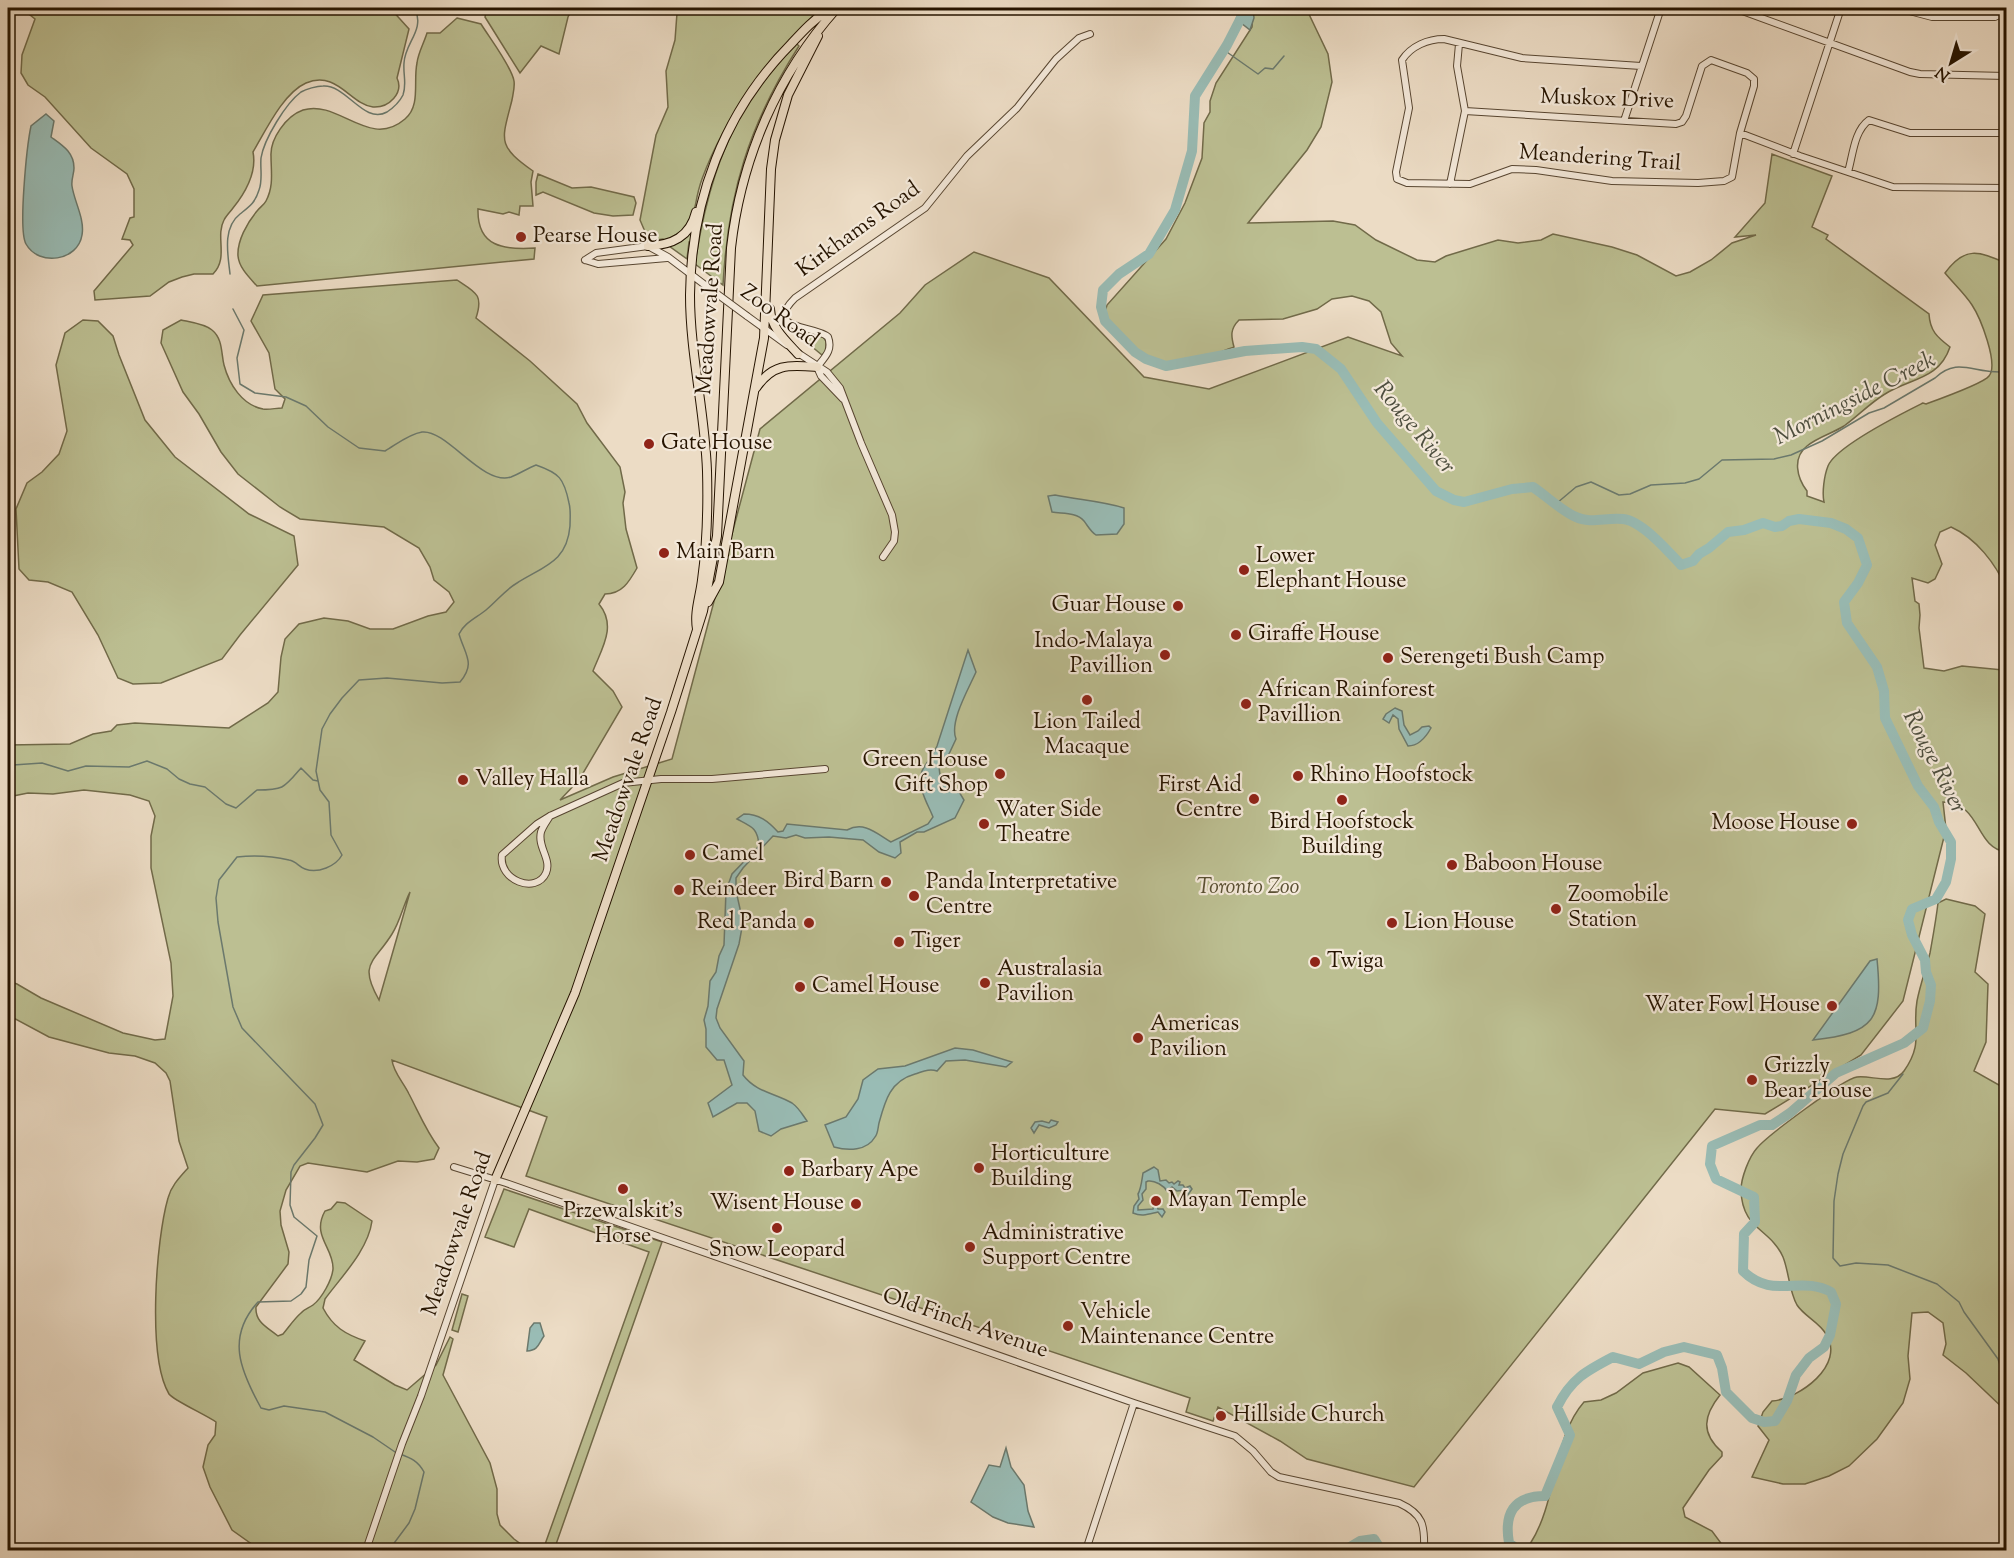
<svg xmlns="http://www.w3.org/2000/svg" width="2014" height="1558" font-family="'Sorts Mill Goudy',serif">
	<rect width="100%" height="100%" fill="#ecdcc5"/>
	<filter id="stains"><feTurbulence type="fractalNoise" baseFrequency=".00333" numOctaves="4"/><feColorMatrix values="0 0 0 0 .2 0 0 0 0 .09 0 0 0 0 .02 0 0 0 .5 -.17"/></filter>
	<radialGradient id="worn" r=".72"><stop offset=".6" stop-color="#630" stop-opacity="0"/><stop offset="1" stop-color="#630" stop-opacity=".3"/></radialGradient>
	<path fill="#bcbf92" stroke="#716a49" stroke-width="1.5" fill-rule="evenodd" d="M21 8H390L409 29 397 78C404 93 389 108 373 107 350 104 337 70 306 83 283 93 265 132 253 152 257 172 245 193 233 208 230 212 226 216 224 220 215 237 229 258 213 274H194L182 277 169 282 150 296 95 300 94 291 133 245 130 240 122 239 130 218 134 217V189L127 174 91 148 45 97 28 85 21 73 22 55 35 19Z
		M487 8H573L568 17 559 54 541 46 520 73 485 17Z
		M673 8H821C771 57 727 111 702 179 690 212 702 223 665 241L663 239 649 241 640 220 656 135 668 107 666 71 675 40 677 13Z
		M1253 8H1306L1328 54 1332 82 1321 127 1307 150 1248 223 1333 221 1355 225 1376 240 1417 260 1435 262 1446 256 1498 240 1518 243 1541 240 1553 234 1612 247 1637 255 1676 276 1690 272 1711 260 1732 243 1756 235 1735 237 1765 203 1772 154 1832 176 1812 227 1828 235 1826 239 1929 314C1930 331 1937 337 1950 347 1939 380 1910 378 1885 394 1870 403 1858 416 1844 426 1833 433 1818 437 1807 446 1792 458 1797 478 1807 491V496L1824 502C1822 493 1824 476 1828 466 1836 446 1903 413 1923 403L1926 404C1937 400 1984 383 1989 376 1999 364 1980 317 1972 305 1965 294 1954 284 1945 273 1965 246 1978 251 2006 263V588C1996 564 1976 538 1951 527L1940 532 1935 545 1942 564 1935 579 1928 583 1912 578 1915 601 1919 604 1920 615 1919 628 1924 668 1944 671 1962 666 2003 670 2006 668V852C1974 847 1982 803 1943 802L1946 829 1903 1001 1861 1055 1765 1114 1715 1109 1414 1487 1307 1459 1280 1441 1218 1407 1213 1421 1186 1412 1190 1398 526 1176 547 1117 392 1060C393 1072 404 1083 409 1094 419 1113 426 1131 439 1148L434 1159 417 1162 398 1161 367 1172 308 1163 300 1166 286 1190 280 1211 281 1225 289 1252 288 1264 256 1307C255 1322 267 1327 278 1336L283 1334C289 1327 294 1319 301 1313 304 1309 309 1308 313 1305 322 1298 332 1280 333 1269 334 1248 311 1236 325 1211L331 1209 337 1202 345 1203 372 1221C368 1250 342 1276 325 1299L323 1308C333 1327 345 1334 365 1341L354 1360 395 1385 407 1390 436 1365 450 1337 453 1339 443 1375 490 1463 497 1489V1514L500 1525 514 1539 529 1550H260L232 1530 210 1487 203 1467 208 1445 215 1435 216 1422C206 1415 173 1400 169 1394 147 1357 156 1240 168 1198 171 1186 180 1177 188 1168L179 1141 170 1081 166 1073 155 1063 135 1056 109 1053 49 1037 8 1015V981L17 984 41 998 123 1033 155 1040 165 1039 173 996 171 963 151 868V836L155 816 149 801 130 795 84 790 53 794 28 793 8 797V745L70 744 93 734 111 731 117 725 135 723 229 728 268 703 278 692 281 657 285 639 299 624 324 618 348 621 370 629H393L428 616 446 612 454 602 449 592 434 580 430 567 419 548 384 527 300 519 280 507 238 474 221 452 199 414 183 392 161 343 163 330 181 320C190 322 205 324 212 330 223 339 221 353 224 365 229 384 242 405 263 409 269 410 276 408 282 408L285 399 275 389 269 353 251 321 263 295 457 280C475 292 484 294 476 318L530 361 577 404 587 423 620 467 625 492 623 503 626 529 637 568C629 582 622 594 605 594L599 604C617 626 602 648 593 671L613 691 622 707 579 780 560 800 613 777 672 759 760 429 900 313 925 285 974 252 1049 278 1144 377 1209 389 1348 337 1402 356 1391 343 1381 312 1369 301 1352 296 1332 299 1317 309 1283 319 1239 320C1230 329 1231 336 1234 347 1217 353 1188 367 1171 366 1144 365 1123 341 1104 324L1103 319 1107 305 1166 239 1185 203 1202 158 1204 123 1210 112V101L1216 83 1252 27ZM410 892 379 1000C358 963 374 963 392 934 400 922 404 903 410 892Z
		M457 18 481 24C489 37 512 67 514 81 515 87 513 94 512 100 502 140 496 145 533 171L531 182 533 206H520L519 215 509 212 503 214 478 209C477 247 504 250 535 248L534 259 257 286C250 278 239 268 238 256 237 241 247 223 257 211 260 207 264 205 266 201 274 186 271 172 271 156 270 139 286 116 303 110 339 99 369 150 405 119 421 106 413 81 417 63 418 53 424 43 427 33H440Z
		M796 43 799 46C749 124 728 193 723 285L695 264C704 204 720 143 755 93 768 75 782 59 796 43Z
		M538 174 572 188 591 187 634 197 636 203 633 215 613 216 594 213 543 192 536 195V182Z
		M693 230 691 242H689L687 259 669 246Z
		M83 320 98 321 113 336 119 355 145 420 175 457 249 514 294 536 298 565 240 635 222 659 161 683 133 684 118 678 98 635 72 592 48 582 29 580 19 569 16 509 27 483 42 472 59 454 67 431 56 365 65 333Z
		M793 331 823 337 826 341V351L822 355Z
		M1946 899 1975 906 1985 914 1975 972 1988 984 1986 1042 1974 1071 2006 1089V1411L1966 1373 1943 1355 1946 1344 1943 1323 1928 1312 1912 1313 1908 1356 1910 1379 1903 1403 1877 1439 1849 1466 1829 1476 1805 1484H1783L1752 1477 1769 1440 1758 1426 1763 1412 1772 1401C1799 1399 1846 1365 1826 1334 1819 1322 1804 1316 1797 1305 1789 1291 1789 1272 1783 1257 1770 1228 1742 1230 1741 1190 1741 1178 1749 1157 1757 1148 1767 1136 1843 1079 1857 1077 1872 1075 1893 1086 1904 1071 1924 1043 1912 1030 1917 1001 1920 985 1926 969 1930 953 1933 936 1936 920 1938 903Z
		M504 1189 662 1242 554 1550H543L649 1252 529 1209 514 1247 485 1237Z
		M462 1294 468 1296 458 1332 452 1330Z
		M1678 1363 1689 1367 1720 1395C1704 1415 1700 1433 1722 1452V1456L1709 1470 1683 1508 1685 1517 1712 1531 1726 1550H1533L1530 1544C1558 1501 1552 1438 1584 1402L1601 1400 1616 1393 1643 1373Z"/>
	<path fill="#99bcb5" stroke="#6b796d" stroke-width="1.5" d="M1241 8H1253L1254 18 1250 30 1236 19Z
		M1527 8H1596L1534 12Z
		M46 114 54 121 51 137C62 145 74 152 74 168 74 174 71 180 72 186 74 201 85 219 82 235 78 261 39 267 26 244 18 230 27 145 31 126Z
		M1055 495C1079 500 1101 501 1124 508V524L1117 534 1096 535C1090 531 1088 526 1084 521 1076 512 1062 514 1052 512L1048 496Z
		M968 650 976 672C969 688 949 722 956 739L948 756 939 767 940 775 958 790 964 800 955 818 924 832H917L900 842 901 853 895 858 879 852 863 840 829 837 805 838 796 835 786 838 773 836 743 868 736 878V891L743 922 739 944 717 1009 716 1018 720 1028 744 1061 743 1075C756 1092 774 1093 792 1103 799 1108 802 1114 807 1121L781 1129 771 1136 759 1131 755 1111 747 1103H737L713 1117 708 1103 732 1085 724 1060H717L706 1047V1029L704 1020 708 1006 710 981 716 972 719 956 724 945 726 891 732 874 759 846C758 828 752 827 737 819L744 814C759 814 768 821 778 832L783 831 787 824 847 830C864 821 876 833 891 842L928 824 933 817C928 804 916 786 922 771 926 763 933 755 937 746Z
		M1395 708 1402 711 1404 725 1410 735 1418 731 1422 727 1429 726 1431 728C1426 737 1419 746 1408 746L1399 729 1398 719 1393 715 1389 723 1383 719 1386 714Z
		M1877 959C1883 1020 1875 1033 1813 1040L1870 961Z
		M955 1048 973 1050 1012 1062 1006 1067 965 1060 946 1061 937 1071C929 1068 922 1072 915 1074 890 1081 885 1101 879 1123 878 1127 878 1134 875 1137 867 1151 848 1151 834 1147L825 1125 846 1117 858 1099 863 1080 878 1069 905 1066Z
		M1051 1120 1058 1122 1056 1125 1049 1128 1039 1125 1034 1133 1031 1128 1035 1122 1042 1121 1049 1123Z
		M1154 1167 1158 1170 1160 1181 1166 1180 1169 1183 1172 1182 1174 1184 1178 1181 1180 1182 1179 1185H1183L1185 1188 1190 1186 1192 1189 1187 1196 1185 1190 1177 1191 1172 1187 1167 1191C1164 1186 1155 1180 1148 1181L1146 1182V1189L1142 1194 1143 1200 1138 1206V1210L1153 1209 1154 1205H1157L1158 1209H1163L1165 1212 1162 1217 1158 1212C1149 1214 1142 1217 1133 1213L1134 1206 1139 1199 1138 1194C1141 1189 1142 1179 1143 1173Z
		M534 1323H540L544 1336C538 1344 539 1350 527 1351L530 1328Z
		M1006 1448 1011 1467 1024 1485 1028 1511 1034 1527 1008 1523 993 1517 971 1502 989 1465 1000 1467Z"/>
	<g fill="none" stroke-linecap="round" stroke-linejoin="round">
		<path stroke="#6b796d" stroke-width="1.5" d="M1224 50 1258 74 1265 68 1273 69 1284 56
			M230 274C228 255 222 228 240 214 250 206 255 203 259 190 263 180 260 168 261 158 264 139 286 103 301 92 306 89 317 86 323 86 346 84 364 125 387 112 393 108 400 101 403 95 407 84 403 75 404 63 405 42 425 31 415 8
			M233 309 244 330 237 358 240 384 255 393 286 397 306 406 328 427 359 448 385 451C397 444 409 434 422 432 447 429 482 486 511 477 519 474 528 468 536 465 559 473 564 478 569 503 571 510 570 518 570 526 567 562 544 566 517 583 505 590 497 601 486 610 476 618 464 623 459 634 465 655 476 663 460 682L442 683 387 678 359 680 342 698 330 714 322 729 316 771 320 790 329 802 331 835 342 855C336 866 318 874 305 869 299 867 296 861 289 860 272 856 254 855 237 857L219 880 216 898 218 922 233 1007 242 1028 315 1104 323 1125 315 1138 294 1165 291 1172 290 1205 294 1217 317 1236 309 1260 306 1287 301 1294 291 1301 258 1302C226 1337 240 1370 261 1408L269 1410 284 1406 325 1412 373 1437 395 1452
			M1557 503 1576 487 1591 482 1619 495 1630 494 1651 485 1685 483 1699 479 1722 460 1774 459 1791 455 1822 441 1869 413 1884 408 1935 378C1953 361 1966 368 1987 371 1993 372 2000 372 2006 372
			M8 764 13 765 42 763 68 771 86 766 129 767 147 761 167 769 179 779 190 784 205 787 226 804 236 808 257 790C284 790 284 788 301 768L313 780 318 781
			M1903 1074 1888 1093 1866 1102 1863 1106 1843 1154 1838 1174 1834 1201 1833 1258 1840 1266 1856 1263 1888 1265 1937 1284 1959 1302 1964 1312 1998 1359 2006 1383
			M389 1550 409 1523 415 1509 424 1472C418 1461 411 1458 400 1454"/>
		<path stroke="#99bcb5" stroke-width="10" d="M1246 8 1227 45 1195 96 1192 151 1175 210 1149 254 1119 274 1103 290 1101 307 1105 321 1135 352 1146 359 1166 366 1245 351 1302 347 1316 349 1341 369 1377 423 1436 491 1454 500 1464 502 1512 489 1533 487C1545 495 1563 512 1576 517 1590 524 1607 517 1623 519 1642 521 1668 551 1681 565L1693 561 1699 554 1709 548 1728 532 1744 530 1763 523 1775 527 1782 526 1789 521 1799 519 1831 523 1846 529 1858 538 1867 565 1858 583 1844 602 1847 623 1877 667 1884 691 1885 718 1918 786 1934 807 1939 822 1951 842V859L1946 882 1936 899 1912 909 1908 920 1912 935 1925 960 1926 972 1931 985 1930 1001 1923 1028 1904 1043 1836 1073 1790 1113 1772 1125H1760L1712 1146 1710 1164 1716 1179 1754 1197 1755 1222 1744 1234 1743 1271C1772 1300 1801 1275 1831 1292L1836 1304 1830 1335 1824 1347 1809 1358 1796 1375 1787 1401 1775 1421 1764 1422 1752 1418 1726 1392 1722 1368 1717 1355 1684 1347 1664 1352 1639 1364 1613 1357C1586 1371 1571 1379 1557 1407L1570 1435 1545 1496C1513 1496 1504 1514 1509 1543L1518 1550
			M1345 1550 1360 1541 1374 1539 1381 1550"/>
		<defs>
			<path id="minor" d="M1734 8 1910 72 1920 74 2006 76
				M1898 8 1932 17H1995L2001 14 2004 8
				M1465 111 1676 124 1682 122 1686 116 1702 66 1711 60 1747 73 1754 79V86L1740 133 1732 177 1724 181 1698 183 1612 181 1536 170 1512 169 1470 184 1407 183 1397 179 1396 172 1409 108 1402 60C1411 46 1428 39 1444 39L1522 58 1641 66
				M1624 121 1661 8
				M1740 133 1800 156 1893 187 2006 188
				M1793 154 1841 8
				M1848 172C1853 155 1854 131 1869 120L1910 133H2006
				M1450 184 1465 111 1457 66 1459 44
				M585 260 596 253 648 246 668 257 709 288
				M585 260 598 264 667 258
				M747 316 787 345
				M795 351 827 372 840 388 861 443 892 515 895 532 894 541 883 557
				M817 367C825 357 833 350 828 337 815 325 762 331 795 298L925 208 967 156 1017 108 1056 59 1079 38 1090 34
				M817 367 821 376 843 399
				M550 816C547 821 543 826 541 832 537 847 552 859 546 873 536 895 498 880 502 855L537 824 550 816 623 783 661 779H712L825 769
				M454 1167 506 1183 1134 1403 1235 1436 1253 1451 1271 1472 1279 1477 1399 1503C1423 1514 1425 1525 1424 1550
				M366 1550 402 1444 421 1396 495 1180
				M1086 1550 1134 1403"/>
			<path id="major" d="M648 246C672 245 690 237 696 212
				M770 309C771 328 786 341 798 354
				M756 388C773 363 789 365 817 367
				M708 602 719 582 764 338 771 169 775 140 788 95 818 36
				M697 629C694 612 700 597 702 580 707 544 708 507 707 471 705 412 690 354 690 295 691 200 724 112 791 44 803 31 815 18 831 8
				M495 1180 575 993 671 712 703 611 717 536 731 248C741 159 777 75 837 8"/>
		</defs>
		<use href="#minor" stroke="#584631" stroke-width="8"/>
		<use href="#major" stroke="#261400" stroke-width="10"/>
		<use href="#minor" stroke="#f3e8d9" stroke-width="6"/>
		<use href="#major" stroke="#ecdcc5" stroke-width="8"/>
		<defs>
			<path id="minor-bridge" d="M709 288 747 316"/>
		</defs>
		<use href="#minor-bridge" stroke="#584631" stroke-width="8" stroke-linecap="butt"/>
		<use href="#minor-bridge" stroke="#f3e8d9" stroke-width="6"/>
	</g>
	<g fill="#8f2418" stroke="#f3e8d9" stroke-width="2">
		<circle cx="521" cy="237" r="6"/>
		<circle cx="649" cy="444" r="6"/>
		<circle cx="664" cy="553" r="6"/>
		<circle cx="1244" cy="570" r="6"/>
		<circle cx="1178" cy="606" r="6"/>
		<circle cx="1236" cy="635" r="6"/>
		<circle cx="1165" cy="655" r="6"/>
		<circle cx="1388" cy="658" r="6"/>
		<circle cx="1087" cy="700" r="6"/>
		<circle cx="1246" cy="704" r="6"/>
		<circle cx="1000" cy="774" r="6"/>
		<circle cx="1298" cy="776" r="6"/>
		<circle cx="463" cy="780" r="6"/>
		<circle cx="1254" cy="799" r="6"/>
		<circle cx="1342" cy="800" r="6"/>
		<circle cx="984" cy="824" r="6"/>
		<circle cx="1852" cy="824" r="6"/>
		<circle cx="690" cy="855" r="6"/>
		<circle cx="1452" cy="865" r="6"/>
		<circle cx="886" cy="882" r="6"/>
		<circle cx="679" cy="890" r="6"/>
		<circle cx="914" cy="896" r="6"/>
		<circle cx="1556" cy="909" r="6"/>
		<circle cx="809" cy="923" r="6"/>
		<circle cx="1392" cy="923" r="6"/>
		<circle cx="899" cy="942" r="6"/>
		<circle cx="1315" cy="962" r="6"/>
		<circle cx="985" cy="983" r="6"/>
		<circle cx="800" cy="987" r="6"/>
		<circle cx="1832" cy="1006" r="6"/>
		<circle cx="1138" cy="1038" r="6"/>
		<circle cx="1752" cy="1080" r="6"/>
		<circle cx="979" cy="1168" r="6"/>
		<circle cx="789" cy="1171" r="6"/>
		<circle cx="623" cy="1189" r="6"/>
		<circle cx="1156" cy="1201" r="6"/>
		<circle cx="856" cy="1204" r="6"/>
		<circle cx="777" cy="1228" r="6"/>
		<circle cx="970" cy="1247" r="6"/>
		<circle cx="1068" cy="1326" r="6"/>
		<circle cx="1221" cy="1416" r="6"/>
	</g>
	<g text-anchor="middle" dominant-baseline="central" stroke-width="4.5" stroke-linejoin="round" paint-order="stroke">
		<g font-size="22" fill="#261400" stroke="#f3e8d9">
			<text transform="translate(1607 100) rotate(2)">Muskox Drive</text>
			<text transform="translate(1600 159) rotate(4)">Meandering Trail</text>
			<text transform="translate(859 230) rotate(-36)">Kirkhams Road</text>
			<text transform="translate(711 309) rotate(-86)">Meadowvale Road</text>
			<text transform="translate(779 317) rotate(36)">Zoo Road</text>
			<text transform="translate(629 780) rotate(-71)">Meadowvale Road</text>
			<text transform="translate(458 1234) rotate(-71)">Meadowvale Road</text>
			<text transform="translate(965 1324) rotate(19)">Old Finch Avenue</text>
		</g>
		<g font-size="22" fill="#261400" stroke="#f3e8d9" text-anchor="start">
			<text x="533" y="237">Pearse House</text>
			<text x="661" y="444">Gate House</text>
			<text x="676" y="553">Main Barn</text>
			<text x="1256" y="557">Lower<tspan x="1256" dy="25">Elephant House</tspan></text>
			<text x="1166" y="606" text-anchor="end">Guar House</text>
			<text x="1248" y="635">Giraffe House</text>
			<text x="1153" y="642" text-anchor="end">Indo-Malaya<tspan x="1153" dy="25">Pavillion</tspan></text>
			<text x="1400" y="658">Serengeti Bush Camp</text>
			<text x="1258" y="691">African Rainforest<tspan x="1258" dy="25">Pavillion</tspan></text>
			<text x="1087" y="723" text-anchor="middle">Lion Tailed<tspan x="1087" dy="25">Macaque</tspan></text>
			<text x="988" y="761" text-anchor="end">Green House<tspan x="988" dy="25">Gift Shop</tspan></text>
			<text x="1310" y="776">Rhino Hoofstock</text>
			<text x="475" y="780">Valley Halla</text>
			<text x="1242" y="786" text-anchor="end">First Aid<tspan x="1242" dy="25">Centre</tspan></text>
			<text x="996" y="811">Water Side<tspan x="996" dy="25">Theatre</tspan></text>
			<text x="1342" y="823" text-anchor="middle">Bird Hoofstock<tspan x="1342" dy="25">Building</tspan></text>
			<text x="1840" y="824" text-anchor="end">Moose House</text>
			<text x="702" y="855">Camel</text>
			<text x="1464" y="865">Baboon House</text>
			<text x="874" y="882" text-anchor="end">Bird Barn</text>
			<text x="926" y="883">Panda Interpretative<tspan x="926" dy="25">Centre</tspan></text>
			<text x="691" y="890">Reindeer</text>
			<text x="1568" y="896">Zoomobile<tspan x="1568" dy="25">Station</tspan></text>
			<text x="797" y="923" text-anchor="end">Red Panda</text>
			<text x="1404" y="923">Lion House</text>
			<text x="911" y="942">Tiger</text>
			<text x="1327" y="962">Twiga</text>
			<text x="997" y="970">Australasia<tspan x="997" dy="25">Pavilion</tspan></text>
			<text x="812" y="987">Camel House</text>
			<text x="1820" y="1006" text-anchor="end">Water Fowl House</text>
			<text x="1150" y="1025">Americas<tspan x="1150" dy="25">Pavilion</tspan></text>
			<text x="1764" y="1067">Grizzly<tspan x="1764" dy="25">Bear House</tspan></text>
			<text x="991" y="1155">Horticulture<tspan x="991" dy="25">Building</tspan></text>
			<text x="801" y="1171">Barbary Ape</text>
			<text x="1168" y="1201">Mayan Temple</text>
			<text x="844" y="1204" text-anchor="end">Wisent House</text>
			<text x="623" y="1212" text-anchor="middle">Przewalskit's<tspan x="623" dy="25">Horse</tspan></text>
			<text x="982" y="1234">Administrative<tspan x="982" dy="25">Support Centre</tspan></text>
			<text x="777" y="1251" text-anchor="middle">Snow Leopard</text>
			<text x="1080" y="1313">Vehicle<tspan x="1080" dy="25">Maintenance Centre</tspan></text>
			<text x="1233" y="1416">Hillside Church</text>
		</g>
		<g font-size="22" font-style="italic" fill="#5a5033" stroke="#f3e8d9">
			<text x="1248" y="888">Toronto Zoo</text>
		</g>
		<g font-size="24" font-style="italic" fill="#4e4f3f" stroke="#f3e8d9">
			<text transform="translate(1855 399) rotate(-27)">Morningside Creek</text>
			<text transform="translate(1414 428) rotate(50)">Rouge River</text>
			<text transform="translate(1934 762) rotate(63)">Rouge River</text>
		</g>
	</g>
	<rect width="2014" height="1558" fill="none" stroke="#ecdcc5" stroke-width="30"/>
	<rect x="9" y="9" width="1996" height="1540" fill="none" stroke="#261400" stroke-width="3"/>
	<rect x="15" y="15" width="1984" height="1528" fill="none" stroke="#261400" stroke-width="1.5"/>
	<g transform="translate(1951 63) rotate(217)" stroke="#f3e8d9" stroke-width="4.5" paint-order="stroke">
	<path d="M0-4.5L10 22L0 15L-10 22Z" fill="#261400"/>
	<text y="-9" font-size="16" font-weight="bold" text-anchor="middle" fill="#261400">N</text>
	</g>
	<rect width="100%" height="100%" filter="url(#stains)"/>
	<rect width="100%" height="100%" fill="url(#worn)"/>
</svg>
